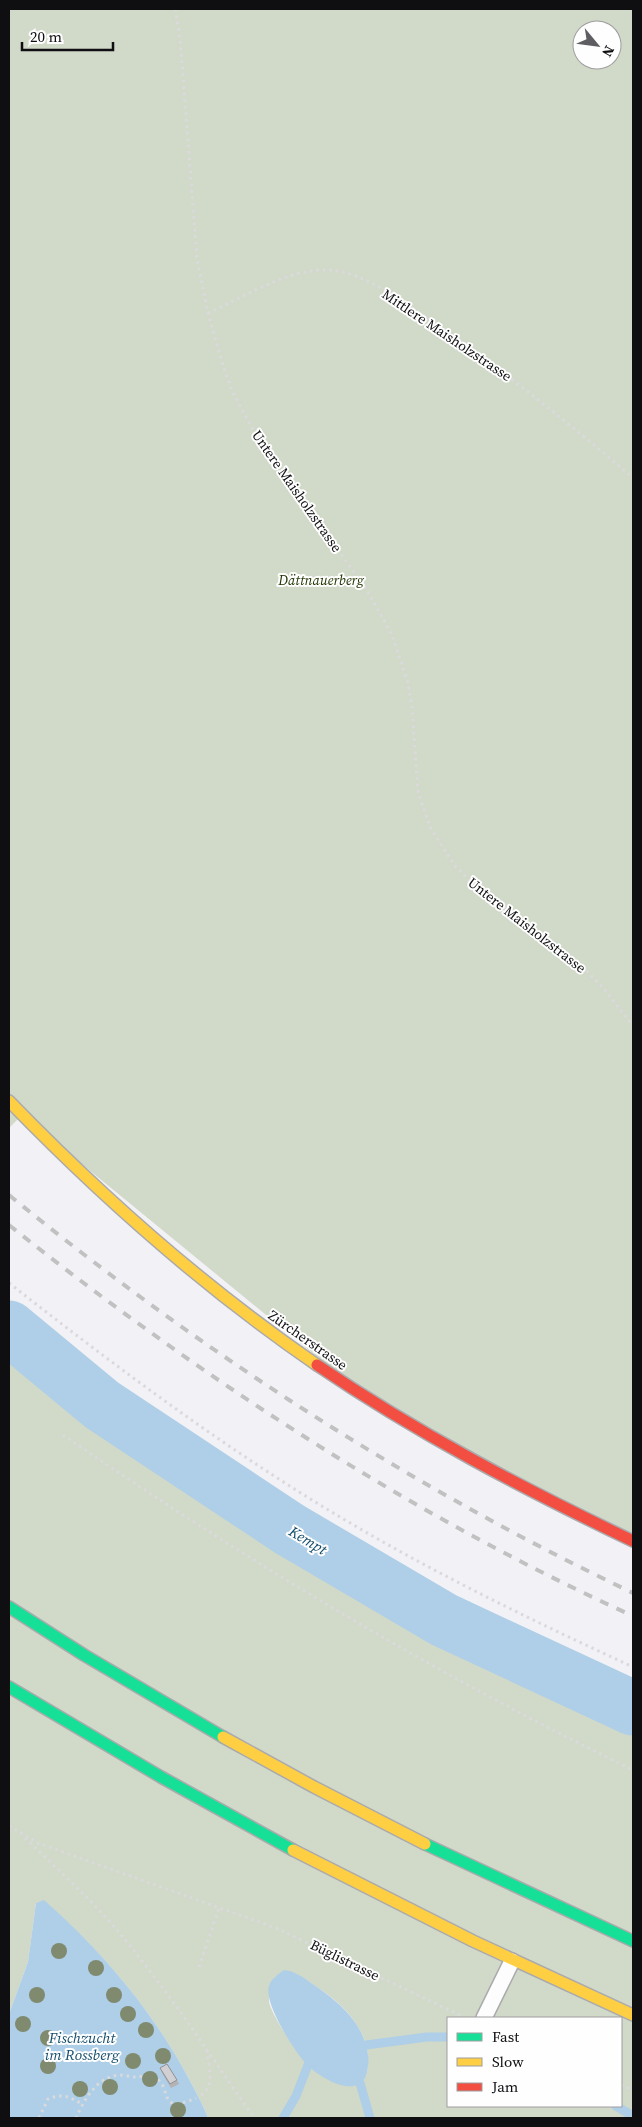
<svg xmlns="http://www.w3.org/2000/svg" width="642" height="2127" font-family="'Source Serif 4',serif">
	<rect width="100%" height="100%" fill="#f2f1f6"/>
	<path fill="#d1d9c9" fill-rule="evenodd" d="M9 9H633V1541L371 1401 22 1115 9 1128ZM582 30H612V60H582Z
		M9 1304 103 1383 323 1531 593 1665 633 1698V2118H208C203 2104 195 2091 188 2077 151 2009 102 1951 44 1901L36 1903 28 1962 9 2014ZM284 1970C323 1986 376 2022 367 2072L308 2065C299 2055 269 2012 269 2001 269 1993 272 1985 274 1978ZM448 2018H621V2106H448Z"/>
	<path fill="#aecfe7" d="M44 1900C102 1951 151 2009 188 2077 195 2091 203 2104 208 2118H9V2014L28 1962 36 1903Z
		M284 1970C294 1971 303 1977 311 1983 337 2000 364 2022 368 2055 369 2062 368 2071 365 2078 353 2098 320 2077 308 2066 296 2054 263 2003 269 1986 271 1979 278 1974 284 1970Z"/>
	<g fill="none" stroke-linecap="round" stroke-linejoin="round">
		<path stroke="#aecfe7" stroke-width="9" d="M366 2045 427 2037H448
			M360 2083 370 2118
			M616 2106 633 2116
			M283 2118 296 2096 308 2065"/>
		<path stroke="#aecfe7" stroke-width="55" d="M9 1328 102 1405 289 1529 444 1620 633 1708"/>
		<defs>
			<path id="lane" d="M484 2018 512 1961"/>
			<path id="fast" d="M9 1607 84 1655 223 1737
				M9 1687 161 1777 293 1850
				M425 1844 633 1941"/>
			<path id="slow" d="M9 1101C104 1199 205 1288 317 1365
				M223 1737 314 1787 425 1844
				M293 1850 473 1941 633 2015"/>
			<path id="jam" d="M317 1365C417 1433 524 1489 633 1541"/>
		</defs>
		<use href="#lane" stroke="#aaaaad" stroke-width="18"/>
		<use href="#fast" stroke="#aaaaad" stroke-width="14"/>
		<use href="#slow" stroke="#aaaaad" stroke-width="14"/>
		<use href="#jam" stroke="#aaaaad" stroke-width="14"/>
		<path stroke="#dadadc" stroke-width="3" stroke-dasharray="2.5 4" stroke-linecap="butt" d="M175 9 180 38 197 259 208 313 222 362 232 391 259 441 367 590 392 635 408 683 412 707 418 792 431 829 455 866 472 883 586 970 604 989 633 1026
			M208 313C244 297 289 268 329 270 365 272 407 304 436 324 505 372 570 424 633 478
			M9 1283C120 1370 235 1456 357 1527 446 1579 540 1624 633 1667
			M63 1435C245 1560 435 1674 633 1770
			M9 1826 38 1843 276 1928 462 2016
			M25 1838C56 1868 89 1897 117 1930 166 1988 208 2052 252 2115
			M199 1967 219 1908
			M621 2085 633 2090
			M201 2095C216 2086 208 2065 207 2050
			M39 2118 48 2099C62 2093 70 2097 82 2104
			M76 2118C84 2100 97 2076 120 2075 125 2075 130 2077 135 2077 141 2077 149 2074 154 2077 174 2086 155 2116 196 2098"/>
		<use href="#lane" stroke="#fdfdfe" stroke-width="15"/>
		<use href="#fast" stroke="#16e098" stroke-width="11"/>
		<use href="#slow" stroke="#ffcf43" stroke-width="11"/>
		<use href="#jam" stroke="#f24e42" stroke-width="11"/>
		<path stroke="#c1c1c1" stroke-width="4" stroke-dasharray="9 9" stroke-linecap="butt" d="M9 1195C201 1352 409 1486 633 1593
			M9 1225C201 1378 409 1514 633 1616"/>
	</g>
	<g fill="#7f8a6f">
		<circle cx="59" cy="1951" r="8"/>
		<circle cx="96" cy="1968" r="8"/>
		<circle cx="37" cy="1995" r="8"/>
		<circle cx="114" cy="1995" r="8"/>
		<circle cx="128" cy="2014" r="8"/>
		<circle cx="23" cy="2024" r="8"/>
		<circle cx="146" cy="2030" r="8"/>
		<circle cx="48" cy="2038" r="8"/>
		<circle cx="163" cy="2056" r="8"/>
		<circle cx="133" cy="2061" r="8"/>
		<circle cx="48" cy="2066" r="8"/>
		<circle cx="150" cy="2079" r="8"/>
		<circle cx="110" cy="2087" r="8"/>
		<circle cx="80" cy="2089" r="8"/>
		<circle cx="178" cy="2110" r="8"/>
	</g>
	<path fill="#b3b2b5" d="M160 2068 177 2080 179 2084 171 2088 162 2073Z"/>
	<path fill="#d0cfd3" stroke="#929194" d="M167 2064 177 2080 170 2084 160 2068Z"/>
	<g text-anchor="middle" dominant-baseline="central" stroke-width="4" stroke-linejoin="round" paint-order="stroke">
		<g font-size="14" fill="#0f0f12" stroke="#fefefe">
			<text transform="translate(447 335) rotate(34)">Mittlere Maisholzstrasse</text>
			<text transform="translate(297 491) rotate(55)">Untere Maisholzstrasse</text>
			<text transform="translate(527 925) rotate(38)">Untere Maisholzstrasse</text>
			<text transform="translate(308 1340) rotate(35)">Zürcherstrasse</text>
			<text transform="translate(345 1960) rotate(26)">Büglistrasse</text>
		</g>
		<g font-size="14" font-style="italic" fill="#213501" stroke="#fefefe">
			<text x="321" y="580">Dättnauerberg</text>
		</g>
		<g font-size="15" font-style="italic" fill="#144c6c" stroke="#fefefe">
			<text transform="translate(308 1540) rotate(31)">Kempt</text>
			<text x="82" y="2037">Fischzucht<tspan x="82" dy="17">im Rossberg</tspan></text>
		</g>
	</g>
	<rect width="642" height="2127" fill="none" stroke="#0f0f12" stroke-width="20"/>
	<rect x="447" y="2017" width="175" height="90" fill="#fefefe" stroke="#9e9ea0"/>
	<rect x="457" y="2033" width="25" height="8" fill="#16e098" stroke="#9e9ea0"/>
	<text x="492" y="2042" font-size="15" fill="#0f0f12">Fast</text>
	<rect x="457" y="2058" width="25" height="8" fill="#ffcf43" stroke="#9e9ea0"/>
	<text x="492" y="2067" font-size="15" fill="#0f0f12">Slow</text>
	<rect x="457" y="2083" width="25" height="8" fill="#f24e42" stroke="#9e9ea0"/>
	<text x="492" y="2092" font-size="15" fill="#0f0f12">Jam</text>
	<g transform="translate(597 45) rotate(119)"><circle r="24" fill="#fefefe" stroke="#9e9ea0"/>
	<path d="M0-4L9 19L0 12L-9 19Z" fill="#5e5e62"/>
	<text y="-8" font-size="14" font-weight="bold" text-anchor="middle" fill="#0f0f12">N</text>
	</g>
	<path d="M22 42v8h91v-8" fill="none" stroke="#0f0f12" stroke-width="2.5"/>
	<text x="30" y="42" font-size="15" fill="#0f0f12" stroke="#fefefe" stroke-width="4" paint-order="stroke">20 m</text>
</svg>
